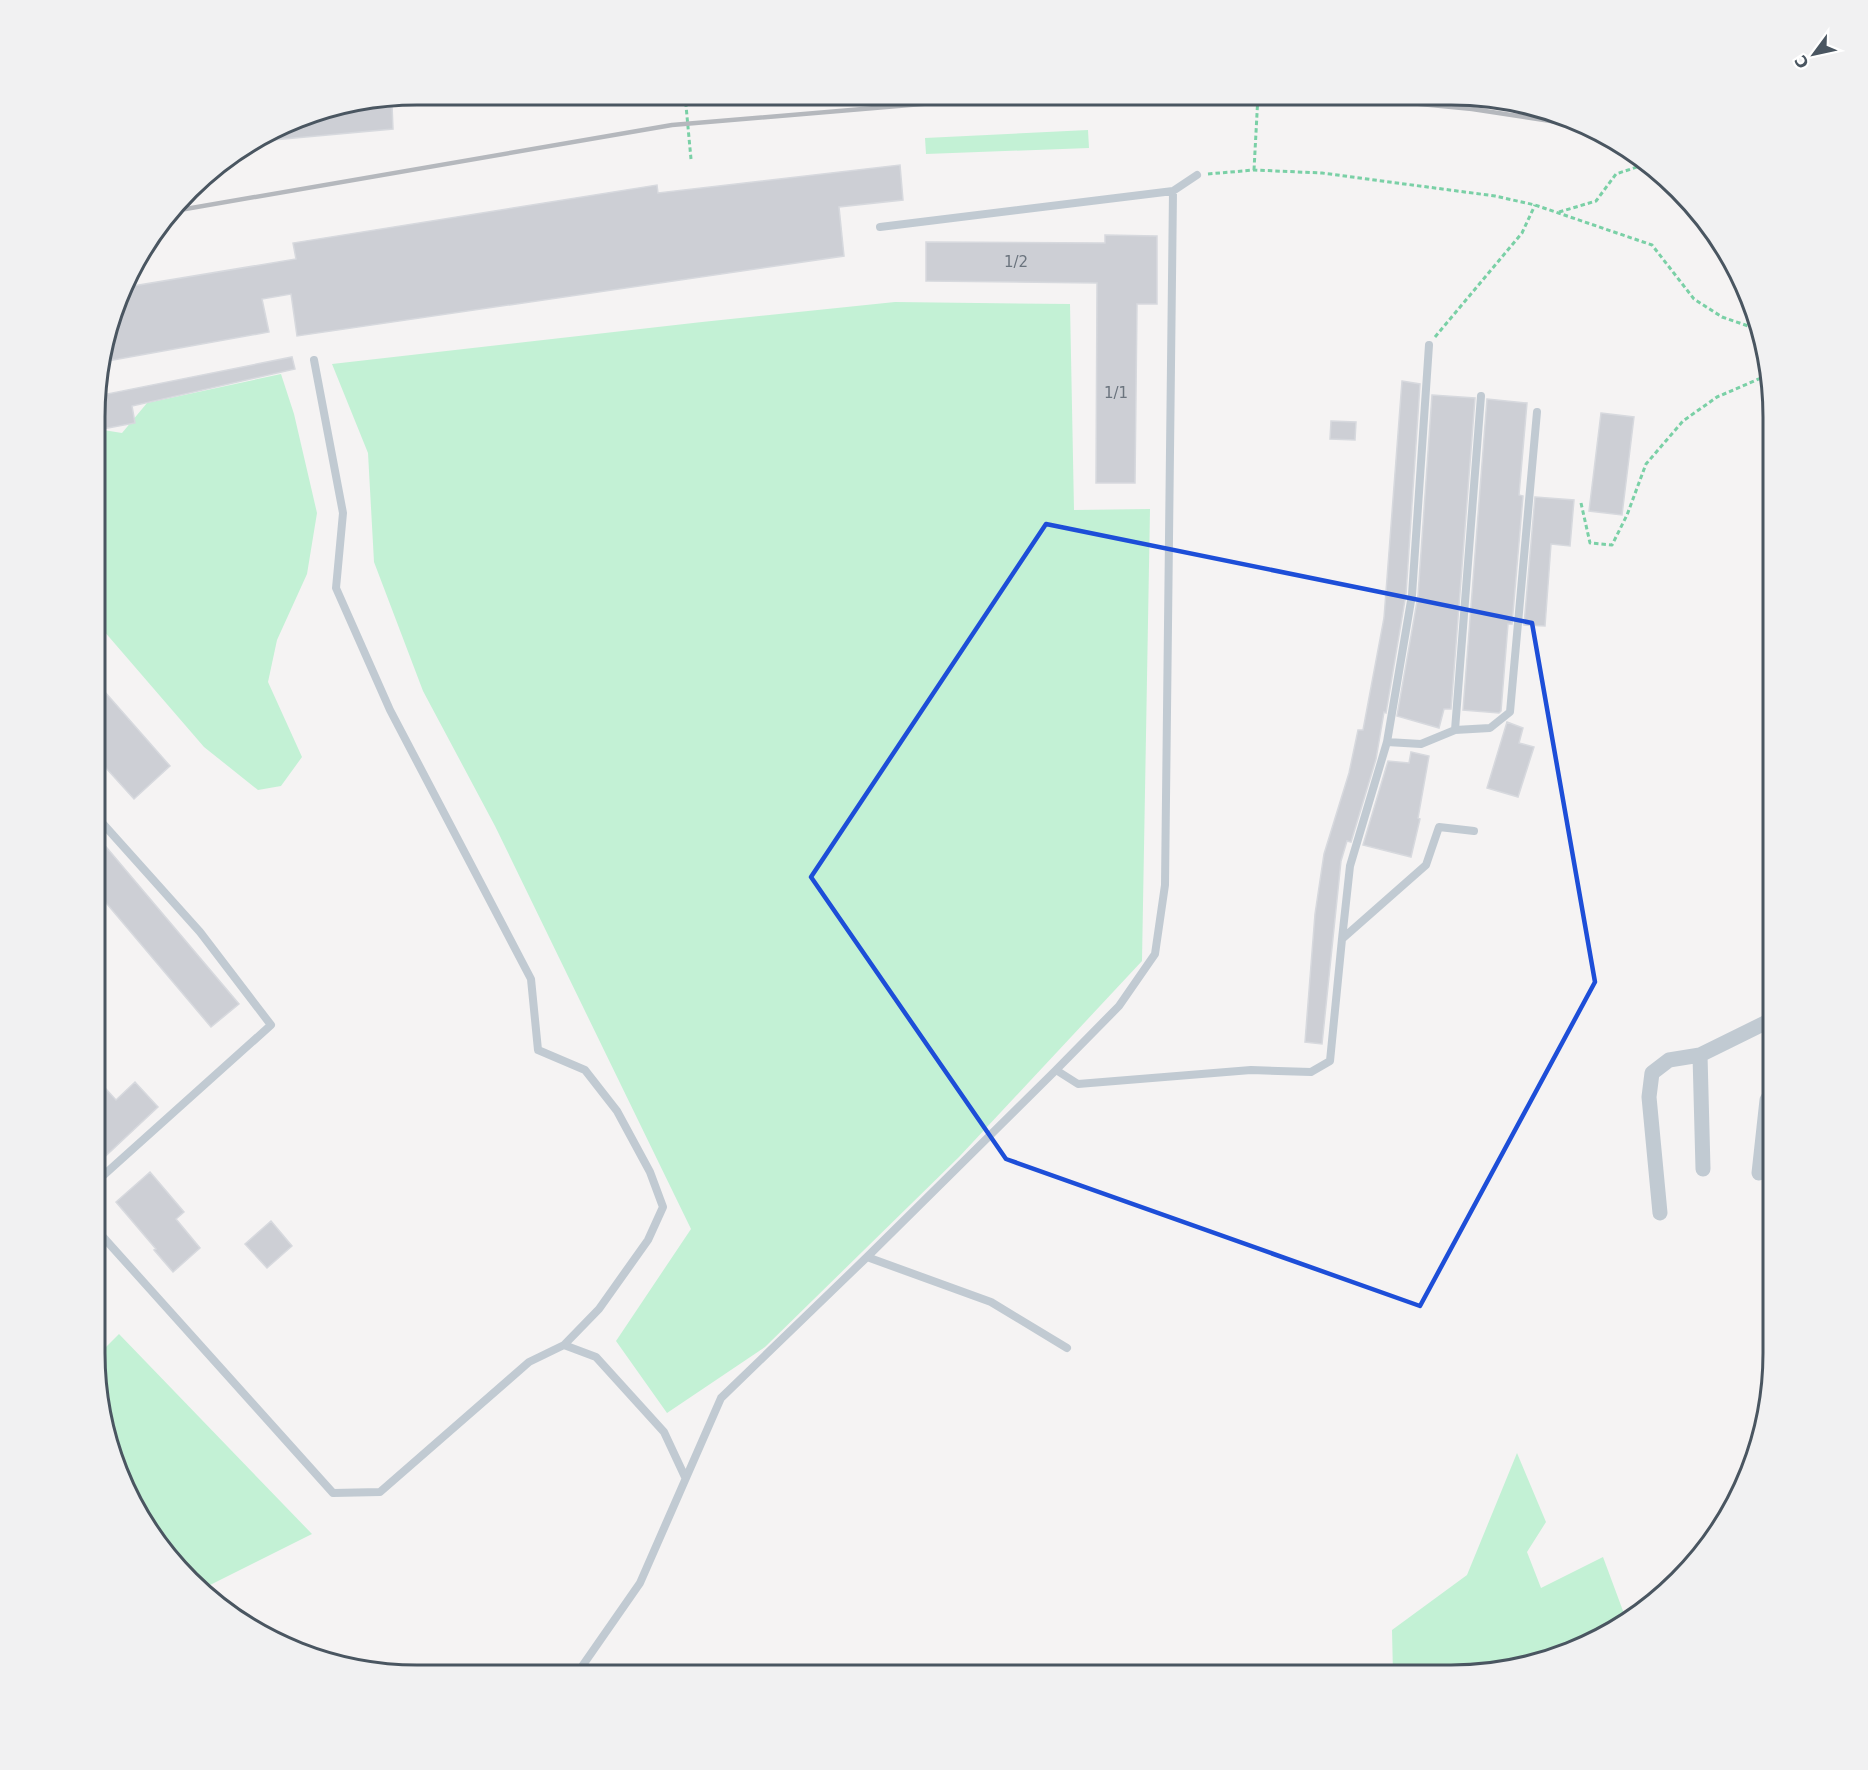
<svg xmlns="http://www.w3.org/2000/svg" width="1868" height="1770" font-family="'DejaVu Sans',sans-serif">
	<rect width="100%" height="100%" fill="#f5f3f3"/>
	<path fill="#c3f1d5" d="M1088 130 1089 148 926 154 925 138Z
		M895 302 1070 304 1074 510 1150 509 1142 961 959 1157 765 1347 667 1413 616 1341 691 1229 495 826 423 691 374 562 368 453 332 364 702 322Z
		M281 374 294 414 317 513 307 574 277 640 268 682 302 757 281 786 258 790 204 747 97 623V429L122 433 147 403Z
		M119 1334 312 1534 204 1588 174 1565 119 1476 95 1374V1358Z
		M1517 1453 1546 1522 1527 1552 1541 1588 1603 1557 1626 1619 1574 1651 1472 1675H1393L1392 1630 1467 1575Z"/>
	<path fill="#cdcfd5" stroke="#d7d9de" stroke-width="1.5" d="M392 105 393 129 262 141 313 112Z
		M900 165 903 200 839 207 844 256 297 336 291 294 262 299 269 332 102 362 127 287 296 259 293 243 657 185 658 193Z
		M1105 235 1157 236V304H1137L1135 483H1096L1097 283 926 281V242L1105 243Z
		M292 357 295 369 132 406 135 423 97 430V396Z
		M1402 381 1420 384 1406 594 1386 713 1384 712 1376 759 1351 842 1347 841 1341 861 1322 1044 1305 1042 1315 914 1324 854 1349 773 1358 730H1363L1384 618Z
		M1432 395 1475 398 1451 709H1444L1439 728 1397 716 1418 596Z
		M1487 399 1527 403 1519 495 1523 496 1512 624H1508L1501 711 1499 713 1463 710Z
		M1601 413 1634 417 1622 515 1589 511Z
		M1331 421 1356 422 1355 440 1330 439Z
		M1535 497 1574 500 1570 546 1551 544 1545 626 1524 625Z
		M97 683 170 766 134 799 96 757Z
		M1507 722 1523 728 1519 743 1534 747 1518 797 1487 788Z
		M1411 752 1429 756 1418 818 1420 819 1411 857 1363 845 1388 761 1409 763Z
		M96 835 239 1004 211 1027 96 891Z
		M96 1078 116 1100 135 1082 158 1107 96 1165Z
		M150 1172 184 1212 176 1219 200 1248 173 1272 154 1250 156 1249 116 1202Z
		M271 1221 292 1246 267 1268 245 1244Z"/>
	<g fill="none" stroke-linecap="round" stroke-linejoin="round">
		<path stroke="#7ad0a6" stroke-width="3" stroke-dasharray="4.5 3" stroke-linecap="butt" d="M685 95 691 159
			M1254 170 1258 95
			M1208 174 1254 170 1322 173 1495 196 1535 205 1652 245 1694 299 1722 317 1757 329
			M1559 212 1596 201 1616 174 1643 165
			M1435 337 1522 233 1535 205
			M1581 503 1590 543 1612 545 1627 515 1646 464 1683 421 1717 397 1768 375"/>
		<path stroke="#c1cad2" stroke-width="8" d="M880 227 1173 191 1197 175
			M314 360 343 513 336 588 390 710 531 979 538 1050 585 1070 617 1111 650 1172 663 1207 648 1240 599 1309 564 1345
			M1455 730 1481 396
			M1387 742 1421 744 1455 730 1490 728 1510 712 1537 412
			M1342 939 1350 866 1387 742 1412 595 1429 345
			M1056 1070 1119 1006 1155 954 1165 885 1173 191
			M96 1182 271 1025 200 932 96 816
			M95 1228 333 1493 380 1492 529 1362 564 1345 596 1357 664 1432 685 1477
			M867 1257 991 1302 1067 1348
			M576 1675 640 1583 721 1398 867 1257 1056 1070 1078 1084 1251 1070 1311 1072 1330 1061 1342 939 1426 865 1439 827 1474 831"/>
		<path stroke="#c1cad2" stroke-width="15" d="M1700 1055 1703 1169
			M1759 1173 1767 1100 1773 1089
			M1660 1213 1649 1097 1652 1073 1669 1060 1700 1055 1773 1019"/>
		<path stroke="#b5b8bd" stroke-width="4.5" d="M1327 95 1472 109 1590 127
			M174 211 672 125 993 98 1088 95"/>
	</g>
	<path fill="none" stroke="#1d4ed8" stroke-width="4.5" stroke-linejoin="round" d="M1046 524 1532 623 1595 982 1420 1306 1006 1159 811 877Z"/>
	<g text-anchor="middle" dominant-baseline="central" stroke-width="4.5" stroke-linejoin="round" paint-order="stroke">
		<g font-size="15" fill="#6b747e">
			<text x="1016" y="262">1/2</text>
			<text x="1116" y="393">1/1</text>
		</g>
	</g>
	<path d="M0 0H1868V1770H0ZM417 105H1451A312 312 0 0 1 1763 417V1353A312 312 0 0 1 1451 1665H417A312 312 0 0 1 105 1353V417A312 312 0 0 1 417 105Z" fill="#f1f1f2" fill-rule="evenodd"/>
	<path fill="none" stroke="#4a5661" stroke-width="3" d="M417 105H1451A312 312 0 0 1 1763 417V1353A312 312 0 0 1 1451 1665H417A312 312 0 0 1 105 1353V417A312 312 0 0 1 417 105Z"/>
	<g transform="translate(1814 54) rotate(237)" stroke="#ffffff" stroke-width="4.5" paint-order="stroke">
	<path d="M0-4.5L10 22L0 15L-10 22Z" fill="#4a5661"/>
	<text y="-9" font-size="16" font-weight="bold" text-anchor="middle" fill="#4a5661">С</text>
	</g>
</svg>
